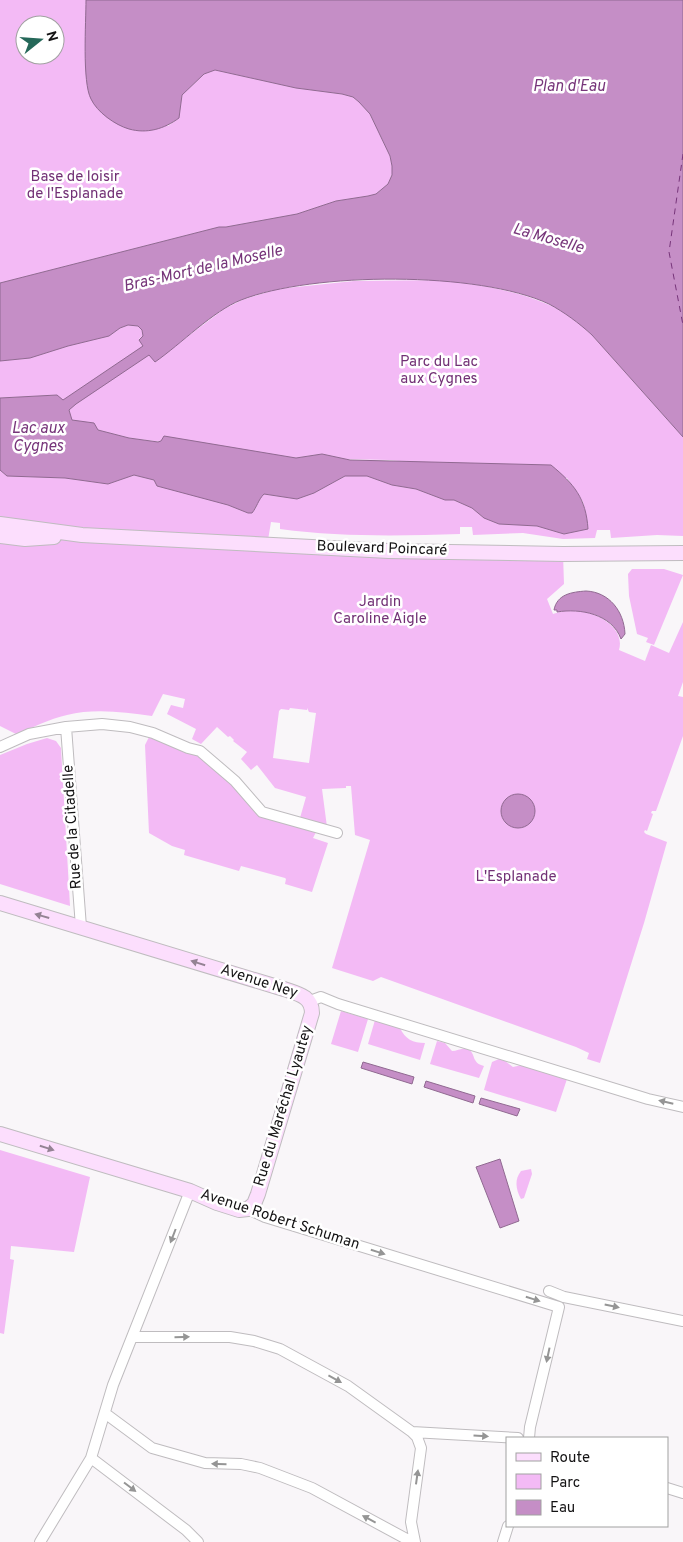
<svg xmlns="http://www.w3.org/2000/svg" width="683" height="1542" font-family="Overpass,sans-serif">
	<rect width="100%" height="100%" fill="#f9f6f9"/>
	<path fill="#f3baf5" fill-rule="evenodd" d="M0 0H86L87 82 168 126 179 118 182 95 204 74 215 70 296 88 342 94 353 97 359 102 370 114 390 156 392 166V174L388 184 376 194 368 196 336 201 297 214 226 227H219L0 283ZM25 25H55V55H25Z
		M445 280C479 285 515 290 547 304 564 311 579 323 592 335L683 437V536L657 535 611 538 610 530H597L595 538 563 539 523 533 473 535 472 527H460V534C400 536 339 537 280 529V523L271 522 268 540 93 529 0 517V470L7 476 65 478 108 484 134 475 154 480 228 505 248 513 256 508 258 500 264 494 297 499 314 493 345 476 356 475 367 476 392 485 416 489 445 500H454L472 508 484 518 499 524 537 526 564 534 588 529 583 502 567 478 389 460 342 459 322 454 296 458 129 438 98 430 93 423 72 421 69 410 57 395 0 398V361L30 358 68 346 109 336 120 328 128 325 138 326 142 330 143 336 139 339 155 361 224 309 242 300 277 289 354 281Z
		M0 533 88 542 563 554 564 584 547 599 553 614C559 612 566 610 572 610 593 610 626 626 619 650L645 661 651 645 669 653 683 622V682L678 696 683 697V736L656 811H652L651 813 653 814 647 831 645 830 644 832 646 834 667 842 644 923 600 1063 587 1059 589 1053 576 1047 381 977 373 981 332 968 370 840 355 835 351 786H346V788L322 789 327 827 300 818 306 797 275 788 257 765 251 770 241 759 247 752 233 741 234 740 230 736 228 737 217 727 201 744 192 739 196 729 167 714 171 705 183 708 185 699 163 694 152 716C124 712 94 708 67 715 49 719 32 728 16 734L0 726ZM290 708 307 710V708L309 712 316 713 309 763 273 758 279 711 281 709 289 710Z
		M632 569H664L683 575 654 645 646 642 648 638 637 634 629 596 628 574Z
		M149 737 197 753 226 778 259 815 316 832 313 838 328 843 312 892 285 884 286 879 285 878 241 866 239 871 184 855 185 850 172 846 149 833 145 745Z
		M47 738 56 741 61 748 70 906 0 884V755L27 744Z
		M341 1011 368 1019 358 1052 331 1044Z
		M375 1020 400 1028C405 1039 413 1043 425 1043L420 1060 368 1044Z
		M437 1041 445 1043 452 1051C457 1051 463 1047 468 1049 476 1053 471 1063 484 1066L479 1078 430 1064Z
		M499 1059 505 1061 513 1067 522 1065 567 1079 556 1112 484 1090 492 1062Z
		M0 1150 90 1177 74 1252 11 1246 10 1259 14 1260 4 1334 0 1333Z
		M531 1169 532 1174 524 1198 521 1199C516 1190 514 1180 521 1171Z"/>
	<path fill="#c58ec6" stroke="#906991" d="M86 0H683V437L592 335C579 323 564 312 549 304 479 271 312 272 241 300 213 311 181 344 155 362L149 355 76 404 69 410 72 420 94 423 98 430 129 438 158 442 161 441 164 436 296 458 322 454 350 460 551 465C574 484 586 498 588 529L564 534 537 526 499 524 484 518 472 508 454 500H445L416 489 392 485 367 476H345L314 493 297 499 264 494C258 500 257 507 252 513H248L228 505 157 486 154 480 134 475 108 484 65 478 7 476 0 470V398L57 395 63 400 143 346 139 340 143 336 142 330 138 326 128 325 120 328 109 336 68 346 30 358 0 361V283L219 227H226L297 214 336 201 368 196 376 194 388 184 392 175V166L390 156 370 114 359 102 353 97 342 94 296 88 215 70 204 74 182 95 179 118C164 129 147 134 129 129 115 125 97 112 91 99 82 82 86 22 86 0Z
		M586 591C609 592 624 611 625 634L621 639C612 614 580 608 557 612V610H554C557 594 572 592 586 591Z
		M501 811a17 17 0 1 1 34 0a17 17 0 1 1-34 0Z
		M363 1062 414 1077 412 1084 361 1068Z
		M426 1081 475 1096 473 1103 424 1087Z
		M481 1098 520 1109 517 1116 479 1104Z
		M500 1159 519 1221 500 1228 476 1167Z"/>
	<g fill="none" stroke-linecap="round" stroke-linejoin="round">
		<path stroke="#77357a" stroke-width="1" stroke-dasharray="6 5" stroke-linecap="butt" d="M683 154 669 252 683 325"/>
		<defs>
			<path id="street" d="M66 727 81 927
				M0 747 29 734 66 727 102 724 130 727 153 733 188 748 200 751 235 781 262 812 337 833
				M310 1001 321 997 338 1004 648 1099 683 1107
				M248 1209 265 1217 559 1307 530 1427 529 1438
				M549 1291 564 1297 683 1321
				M133 1337H230L254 1341 280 1349 348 1386 412 1432 518 1438
				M106 1414 152 1448 205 1463 241 1464 260 1468 312 1488 412 1542
				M412 1432 417 1437 421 1448 411 1522 415 1542
				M91 1458 186 1530 198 1542
				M667 1488 683 1493
				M40 1542 91 1458 113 1385 190 1191
				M503 1542 508 1526"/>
			<path id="secondary" d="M0 524 82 535 389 551 563 554 683 553
				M0 536 25 539 54 537
				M0 903 284 989C298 994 312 996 312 1013L258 1194 254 1204 248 1209 239 1210 217 1203 190 1191 0 1134"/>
		</defs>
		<use href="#street" stroke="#bfbcbf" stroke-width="12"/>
		<use href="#secondary" stroke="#bfbcbf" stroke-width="16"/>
		<use href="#street" stroke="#fff" stroke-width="10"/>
		<use href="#secondary" stroke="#fcdefd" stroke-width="14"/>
	</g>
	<defs><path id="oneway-solid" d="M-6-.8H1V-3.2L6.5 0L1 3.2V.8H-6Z" transform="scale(1.25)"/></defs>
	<g fill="#948394">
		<use href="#oneway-solid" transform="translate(42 916) rotate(-164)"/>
		<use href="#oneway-solid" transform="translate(198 963) rotate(-163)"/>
		<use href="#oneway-solid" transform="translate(47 1148) rotate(17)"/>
	</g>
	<g fill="#959595">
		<use href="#oneway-solid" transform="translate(666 1102) rotate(-167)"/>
		<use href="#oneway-solid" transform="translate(173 1236) rotate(111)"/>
		<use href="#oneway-solid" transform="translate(378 1252) rotate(17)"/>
		<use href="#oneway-solid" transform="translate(533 1299) rotate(17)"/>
		<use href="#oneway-solid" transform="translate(612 1306) rotate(12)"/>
		<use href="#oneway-solid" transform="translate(182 1337) rotate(-2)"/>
		<use href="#oneway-solid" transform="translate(548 1355) rotate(102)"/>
		<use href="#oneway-solid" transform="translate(335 1379) rotate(29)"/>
		<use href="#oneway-solid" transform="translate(481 1436) rotate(4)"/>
		<use href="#oneway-solid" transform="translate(219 1464) rotate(-179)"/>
		<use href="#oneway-solid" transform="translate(417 1477) rotate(-82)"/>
		<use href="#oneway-solid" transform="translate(130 1487) rotate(37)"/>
		<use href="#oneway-solid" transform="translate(369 1519) rotate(-152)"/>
	</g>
	<g text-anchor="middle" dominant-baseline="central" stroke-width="5" stroke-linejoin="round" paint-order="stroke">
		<g font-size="15" fill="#723075" stroke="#fff">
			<text x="75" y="177">Base de loisir<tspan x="75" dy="17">de l'Esplanade</tspan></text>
			<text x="439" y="362">Parc du Lac<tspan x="439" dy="17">aux Cygnes</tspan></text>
			<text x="380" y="602">Jardin<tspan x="380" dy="17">Caroline Aigle</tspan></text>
			<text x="516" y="877">L'Esplanade</text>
		</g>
		<g font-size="15" fill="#141314" stroke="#fff">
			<text transform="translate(382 549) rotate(2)">Boulevard Poincaré</text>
			<text transform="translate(73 827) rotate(-94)">Rue de la Citadelle</text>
			<text transform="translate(259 982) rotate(18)">Avenue Ney</text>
			<text transform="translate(284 1106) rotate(-73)">Rue du Maréchal Lyautey</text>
			<text transform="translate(280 1220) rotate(18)">Avenue Robert Schuman</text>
		</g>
		<g font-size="16" font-style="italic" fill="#77357a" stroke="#fff">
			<text x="569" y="87">Plan d'Eau</text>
			<text transform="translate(548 239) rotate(16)">La Moselle</text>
			<text transform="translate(203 269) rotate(-13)">Bras-Mort de la Moselle</text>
			<text x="38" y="429">Lac aux<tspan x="38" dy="18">Cygnes</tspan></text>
		</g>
	</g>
	<rect x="506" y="1437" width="162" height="90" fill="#ffffff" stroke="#a1a1a1"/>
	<rect x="516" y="1453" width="25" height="8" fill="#fcdefd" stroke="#a1a1a1"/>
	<text x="550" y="1462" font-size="15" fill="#141314">Route</text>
	<rect x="516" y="1474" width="25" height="15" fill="#f3baf5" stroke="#a1a1a1"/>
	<text x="550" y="1487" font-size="15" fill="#141314">Parc</text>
	<rect x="516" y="1500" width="25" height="15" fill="#c58ec6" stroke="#a1a1a1"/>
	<text x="550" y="1512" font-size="15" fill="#141314">Eau</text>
	<g transform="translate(40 40) rotate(73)"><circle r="24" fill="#ffffff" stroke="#a1a1a1"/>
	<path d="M0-4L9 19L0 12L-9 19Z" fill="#256859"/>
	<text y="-8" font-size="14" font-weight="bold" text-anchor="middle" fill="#141314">N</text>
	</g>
</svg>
